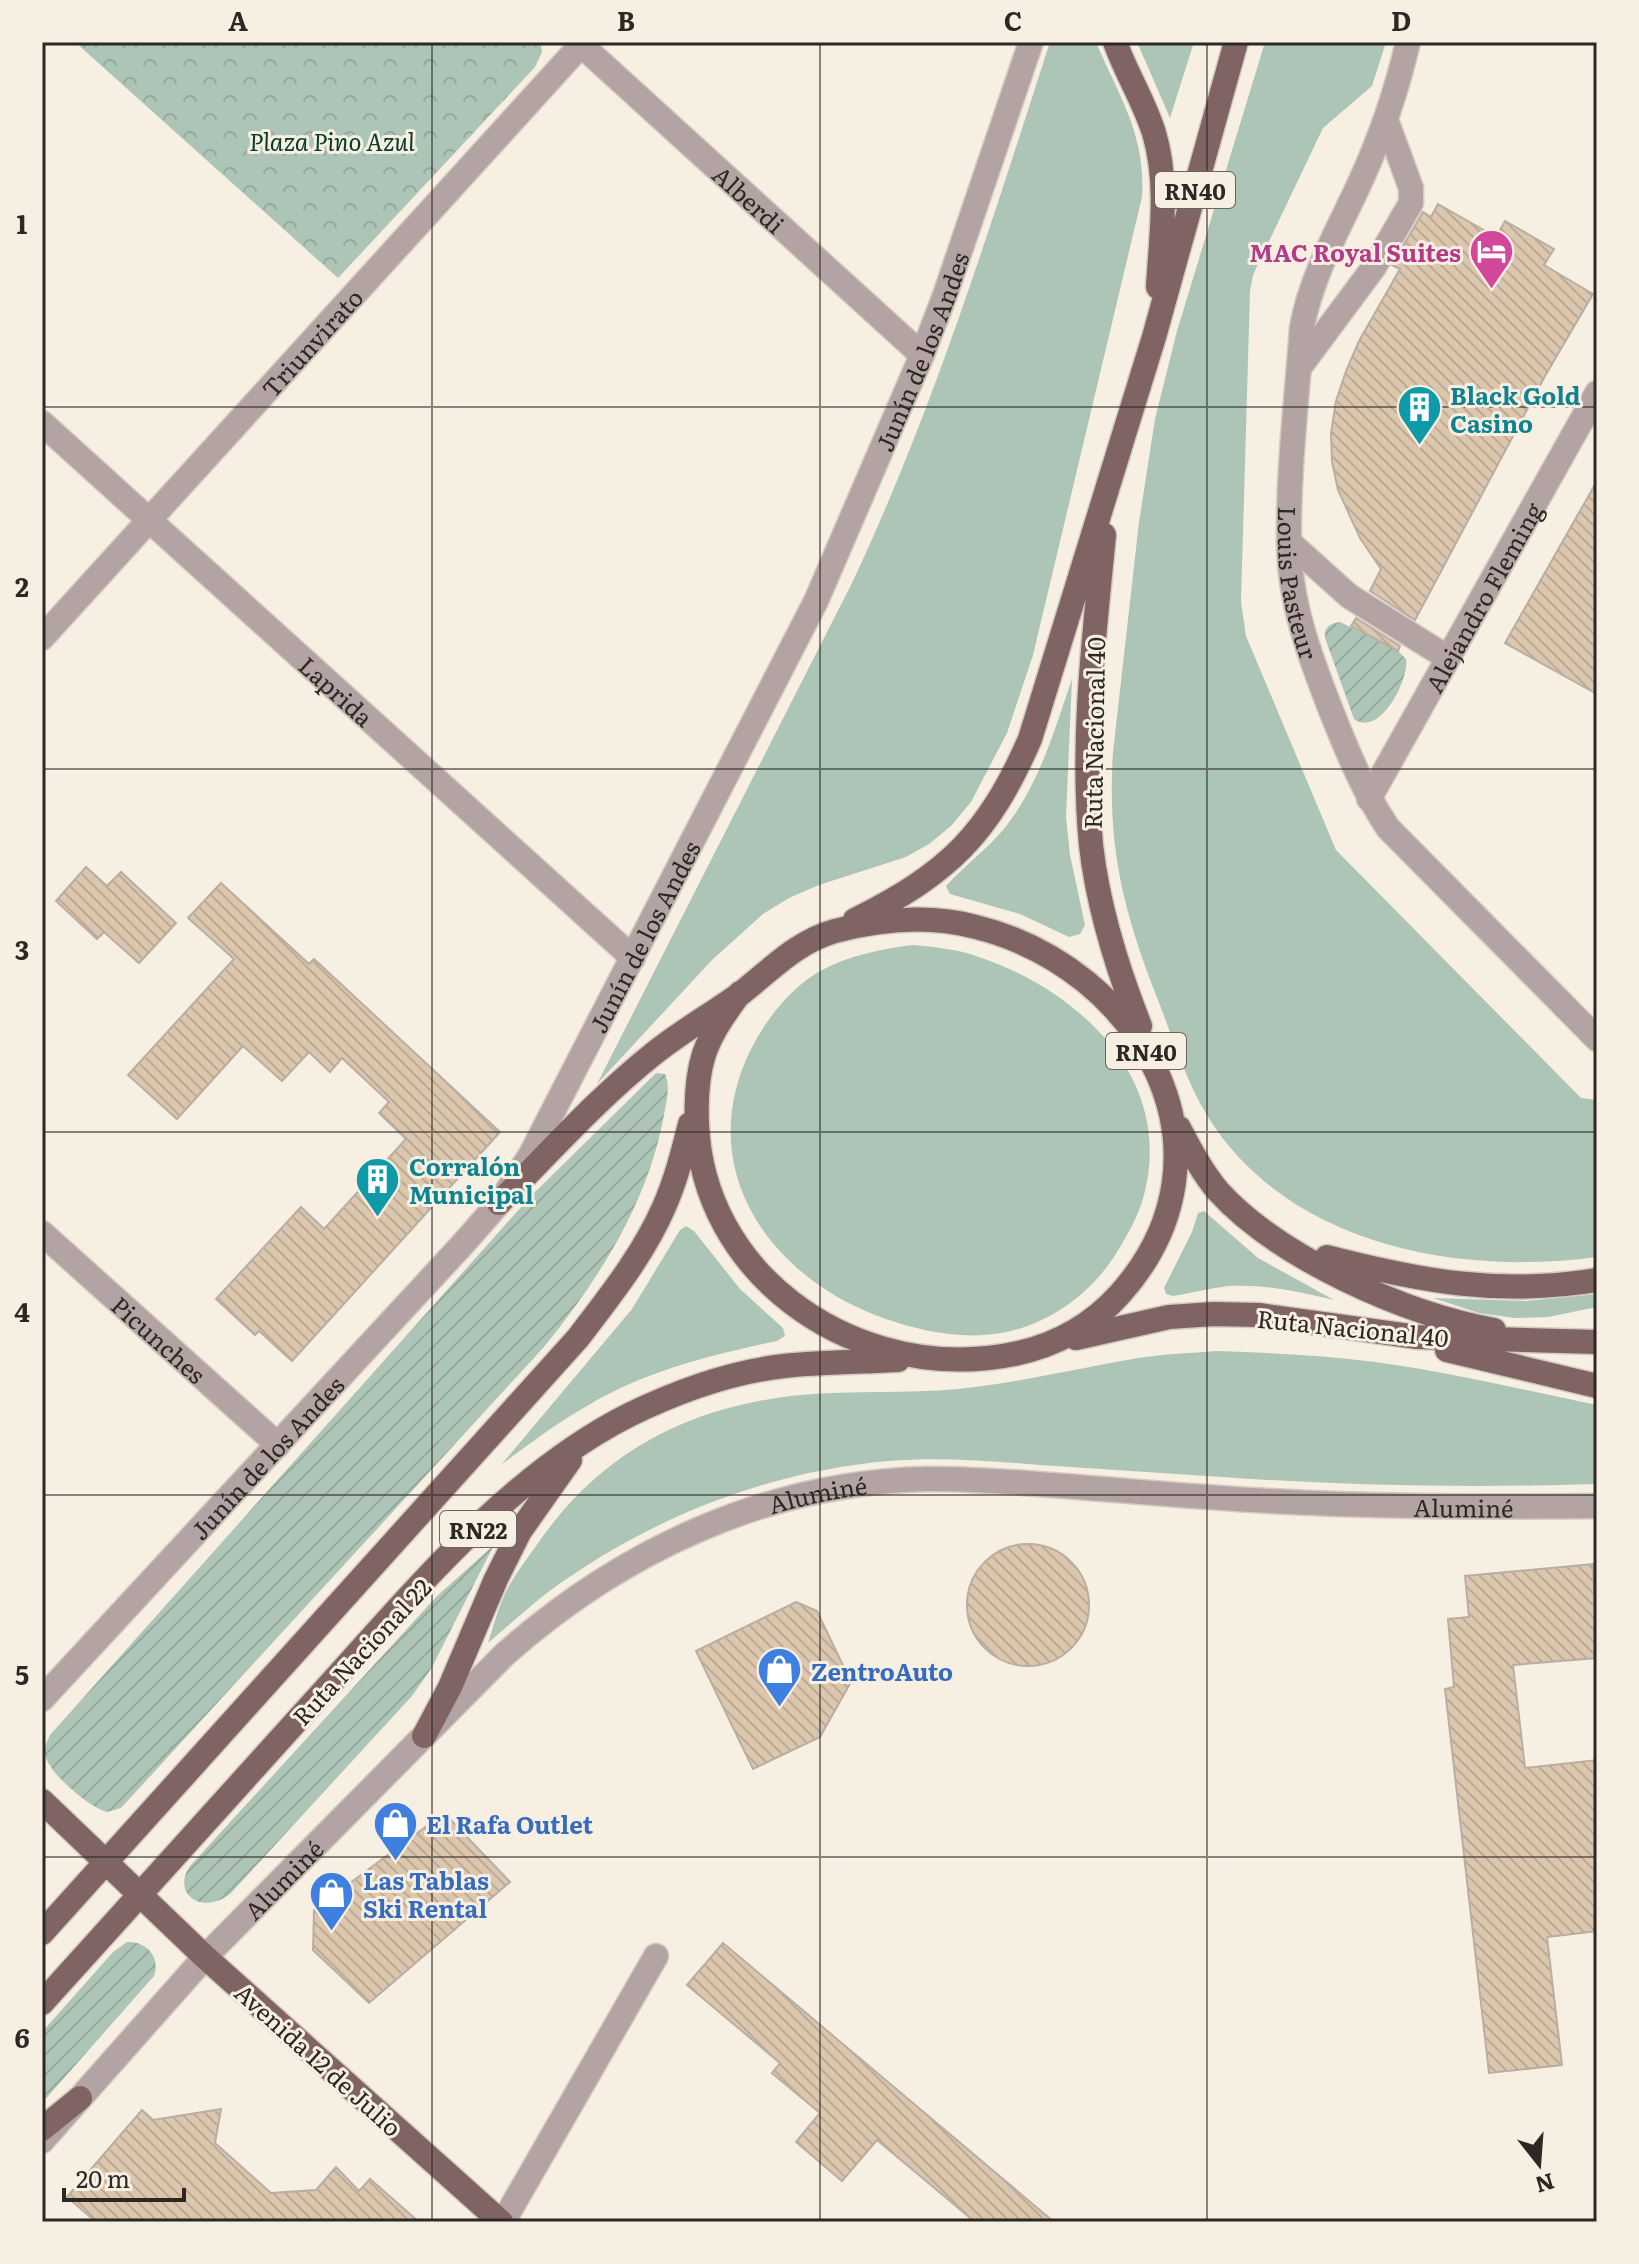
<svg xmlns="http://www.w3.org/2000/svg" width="1639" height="2264" font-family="Literata,serif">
	<defs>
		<pattern id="park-crowns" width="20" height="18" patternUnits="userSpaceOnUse" patternTransform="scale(2)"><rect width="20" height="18" fill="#adc5b7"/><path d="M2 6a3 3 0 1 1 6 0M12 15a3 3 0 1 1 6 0" fill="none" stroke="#95a99d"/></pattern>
		<pattern id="garden-furrows" width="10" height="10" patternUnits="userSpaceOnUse" patternTransform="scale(2)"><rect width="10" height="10" fill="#adc5b7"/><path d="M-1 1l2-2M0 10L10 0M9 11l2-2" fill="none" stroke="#95a99d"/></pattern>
		<pattern id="building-back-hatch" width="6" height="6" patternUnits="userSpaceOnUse" patternTransform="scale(2)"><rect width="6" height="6" fill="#dcc7ae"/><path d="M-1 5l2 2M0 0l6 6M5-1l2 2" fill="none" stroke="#bdab96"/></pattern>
	</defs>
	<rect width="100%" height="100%" fill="#f8efe3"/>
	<path fill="#adc5b7" d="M1050 42H1096C1119 97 1146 134 1142 197L1033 655 1007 733 971 802 951 826 929 844 906 857 819 885 789 898 763 914 712 960 597 1084 852 583C934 409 991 224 1050 42Z
		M1137 42H1194L1170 118Z
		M1265 42H1386L1372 86 1323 128 1253 275 1250 291 1241 602 1246 636 1336 850 1581 1098 1597 1100V1257C1457 1276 1288 1245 1208 1117 1186 1081 1173 1039 1158 1000 1123 911 1107 847 1113 752L1139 522 1155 419 1177 331Z
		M1072 679 1066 817 1070 855 1085 925 1080 934 1069 937 1020 914 950 894 946 886C964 866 986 850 1003 830 1039 786 1054 731 1072 679Z
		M913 945C934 947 956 949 976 956 1077 989 1175 1077 1144 1195 1139 1215 1128 1234 1117 1252 1092 1293 1049 1325 1001 1333 962 1340 920 1331 883 1318 769 1277 692 1168 751 1049 767 1018 791 987 822 970 851 955 881 949 913 945Z
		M1204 1211 1258 1258 1334 1300C1299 1292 1265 1284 1229 1286 1210 1288 1192 1293 1173 1296L1166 1294 1164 1288 1192 1232 1198 1213Z
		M686 1226 694 1231 740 1289 783 1328 785 1336 777 1341C711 1355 645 1371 587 1406 557 1423 529 1444 501 1465L632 1309 680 1230Z
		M1597 1294V1307L1548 1317 1515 1318 1479 1313 1433 1298 1527 1301Z
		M1217 1351C1270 1353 1323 1355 1375 1362 1450 1372 1523 1390 1597 1405V1484C1471 1488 1347 1486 1222 1477 1161 1473 1101 1469 1040 1465 990 1461 939 1457 889 1461 773 1471 663 1513 568 1578 539 1597 514 1621 488 1643 492 1630 496 1616 501 1603 509 1582 523 1564 536 1546 600 1452 689 1406 801 1395 853 1390 906 1394 958 1389 1019 1383 1078 1368 1138 1358 1164 1354 1191 1353 1217 1351Z"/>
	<path fill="url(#park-crowns)" d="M75 42H541L542 52 535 67 338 278Z"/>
	<path fill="url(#garden-furrows)" d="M1340 622 1398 651 1406 659C1410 678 1380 738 1354 719L1325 638C1324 627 1329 624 1340 622Z
		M656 1073 665 1074C671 1087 666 1101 664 1115 648 1203 599 1279 544 1347L121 1808 107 1812C90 1808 47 1772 45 1754 44 1747 47 1742 50 1735L530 1197Z
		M494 1545 431 1669 412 1696 231 1893C202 1917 171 1893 190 1866L437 1596Z
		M127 1942C146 1941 161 1957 154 1976L42 2103V2032L113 1952Z"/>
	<path fill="url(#building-back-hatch)" stroke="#b7aea4" stroke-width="2" d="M1438 204 1496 237 1505 221 1554 249 1544 265 1593 294 1545 376 1415 620 1370 591 1381 569 1360 538 1338 490 1332 462 1331 433 1336 401 1346 371 1359 341 1400 269 1392 265 1423 212 1431 217Z
		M1597 481V694L1505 643Z
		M1356 618 1400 646 1398 651 1351 626Z
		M86 867 107 886 121 872 176 923 139 963 104 932 97 939 56 901Z
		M221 883 309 964 314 959 500 1132 292 1361 259 1331 255 1335 216 1299 301 1207 324 1229 406 1139 379 1113 389 1102 342 1058 330 1072 309 1052 282 1081 243 1046 177 1119 128 1075 234 959 188 918Z
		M967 1605a61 61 0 1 1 122 0a61 61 0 1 1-122 0Z
		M1593 1564 1597 1658 1513 1665 1525 1768 1597 1760V1931L1547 1937 1562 2065 1489 2073 1445 1689 1454 1687 1448 1619 1469 1617 1465 1576Z
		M796 1602 817 1611 851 1682 820 1737 753 1769 696 1651Z
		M444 1813 510 1882 369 2003 313 1950 314 1910Z
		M723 1943 1054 2222H975L877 2140 842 2181 796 2142 820 2113 772 2073 780 2063 687 1985Z
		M221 2109 215 2143 271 2193 316 2190 336 2167 359 2191 370 2179 419 2222H96L67 2197 142 2110 153 2120Z"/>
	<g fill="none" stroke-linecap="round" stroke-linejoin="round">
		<defs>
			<g id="minor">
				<path id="s1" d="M578 42 922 355"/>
				<path id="s2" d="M1408 42C1397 89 1382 134 1362 178 1340 227 1312 273 1302 327 1297 398 1288 470 1289 541 1289 602 1310 657 1332 713 1348 753 1364 792 1388 828L1597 1039"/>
				<path d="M1299 368 1374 267 1411 203V188L1386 120"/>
				<path id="s3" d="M42 423 633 958"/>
				<path d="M1289 542 1349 596 1448 658"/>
				<path id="s4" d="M42 638 581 45"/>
				<path id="s5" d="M1369 799 1597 393"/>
				<path id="s6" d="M42 1233 278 1445"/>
				<path id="s7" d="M42 1699 462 1245 499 1203 530 1156 816 601 922 355 945 295 1031 42"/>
				<path id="s8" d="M42 2141 205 1957 504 1655C621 1551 766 1483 925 1479 968 1478 1010 1482 1052 1485 1119 1490 1185 1496 1252 1500 1367 1507 1482 1507 1597 1506"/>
				<path d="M503 2222 656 1956"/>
			</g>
			<path id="major" d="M1115 42C1126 73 1144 101 1154 133 1169 183 1161 236 1158 287
				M1104 535C1094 638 1081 742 1091 845 1098 907 1117 968 1140 1026
				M855 920C949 873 988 835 1030 739L1154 337 1236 42
				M1179 1128C1190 1149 1202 1172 1218 1191 1279 1258 1405 1314 1494 1330
				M499 1203C549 1153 597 1099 652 1055 680 1032 711 1015 740 994 771 970 796 942 835 931 881 919 931 915 976 927 1141 968 1246 1153 1120 1294 1085 1333 1039 1353 988 1358 846 1373 703 1273 697 1124 696 1102 697 1076 704 1054 712 1031 726 1012 740 993
				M1327 1257C1420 1281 1500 1296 1597 1280
				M1076 1338 1169 1317 1214 1314 1259 1315 1417 1337 1597 1342
				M1447 1350 1597 1386
				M424 1736 450 1687 496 1579 520 1531 570 1460
				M42 1801 205 1957 501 2222
				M42 1933 578 1338C610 1296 643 1255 664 1207 676 1180 683 1152 690 1124
				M42 2003C135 1900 228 1797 321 1694 411 1595 508 1476 629 1415 676 1392 731 1372 784 1366 822 1362 860 1362 898 1360
				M42 2129 80 2098"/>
		</defs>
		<use href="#minor" stroke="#d3cbc1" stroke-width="27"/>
		<use href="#major" stroke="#d3cbc1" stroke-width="27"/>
		<use href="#minor" stroke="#b3a3a3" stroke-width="24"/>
		<use href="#major" stroke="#7f6463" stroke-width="24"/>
	</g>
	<path fill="none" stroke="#2c2824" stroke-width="2" stroke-opacity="0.55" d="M432 42V2222M820 42V2222M1207 42V2222M42 407H1597M42 769H1597M42 1132H1597M42 1495H1597M42 1857H1597"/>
	<defs>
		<symbol id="hotel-pin" viewBox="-11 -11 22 30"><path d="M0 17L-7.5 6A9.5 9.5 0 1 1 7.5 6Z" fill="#d1479c" stroke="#f8efe3"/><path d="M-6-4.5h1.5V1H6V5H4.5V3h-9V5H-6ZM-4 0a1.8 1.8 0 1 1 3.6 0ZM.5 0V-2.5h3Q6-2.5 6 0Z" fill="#fff"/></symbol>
		<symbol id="building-pin" viewBox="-11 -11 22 30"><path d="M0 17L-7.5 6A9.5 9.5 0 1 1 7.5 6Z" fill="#0f9aa8" stroke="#f8efe3"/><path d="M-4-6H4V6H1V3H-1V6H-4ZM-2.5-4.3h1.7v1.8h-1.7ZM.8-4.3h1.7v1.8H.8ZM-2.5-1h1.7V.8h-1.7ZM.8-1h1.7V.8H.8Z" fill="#fff"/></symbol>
		<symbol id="shop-pin" viewBox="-11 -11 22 30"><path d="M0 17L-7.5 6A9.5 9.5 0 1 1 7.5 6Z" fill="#3f7fe0" stroke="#f8efe3"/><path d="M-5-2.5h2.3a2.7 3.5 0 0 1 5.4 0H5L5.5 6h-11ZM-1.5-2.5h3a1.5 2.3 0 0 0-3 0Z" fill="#fff"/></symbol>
	</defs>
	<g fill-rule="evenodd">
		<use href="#hotel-pin" x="1466" y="226" width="51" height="69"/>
		<use href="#building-pin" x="1394" y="382" width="51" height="69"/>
		<use href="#building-pin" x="352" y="1154" width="51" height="69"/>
		<use href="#shop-pin" x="754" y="1644" width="51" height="69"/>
		<use href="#shop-pin" x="370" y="1798" width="51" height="69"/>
		<use href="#shop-pin" x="306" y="1868" width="51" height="69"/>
	</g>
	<g text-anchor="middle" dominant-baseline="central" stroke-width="6" stroke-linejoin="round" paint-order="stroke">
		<g fill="#f8efe3" stroke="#69645d" stroke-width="2">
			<rect x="1155" y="172" width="80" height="36" rx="6"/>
			<rect x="1106" y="1033" width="80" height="36" rx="6"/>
			<rect x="440" y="1511" width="76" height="36" rx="6"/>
		</g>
		<g font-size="22" font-weight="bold" fill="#2c2824">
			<text x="1195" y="190">RN40</text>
			<text x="1146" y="1051">RN40</text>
			<text x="478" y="1529">RN22</text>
		</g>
		<g font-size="24" font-style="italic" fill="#054028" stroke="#f8efe3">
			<text x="332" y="140">Plaza Pino Azul</text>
		</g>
		<g font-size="24" fill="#2c2824" stroke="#f8efe3">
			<text stroke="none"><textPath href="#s1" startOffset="232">Alberdi</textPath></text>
			<text stroke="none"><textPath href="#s4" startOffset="400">Triunvirato</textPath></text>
			<text stroke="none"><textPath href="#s7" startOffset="1626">Junín de los Andes</textPath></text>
			<text stroke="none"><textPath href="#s2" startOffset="562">Louis Pasteur</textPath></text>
			<text stroke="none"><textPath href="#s5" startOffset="232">Alejandro Fleming</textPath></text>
			<text stroke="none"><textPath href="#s3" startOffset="398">Laprida</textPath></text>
			<text transform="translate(1093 733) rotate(-89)">Ruta Nacional 40</text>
			<text stroke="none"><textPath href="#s7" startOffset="978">Junín de los Andes</textPath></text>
			<text transform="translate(1353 1327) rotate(6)">Ruta Nacional 40</text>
			<text stroke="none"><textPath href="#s6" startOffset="158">Picunches</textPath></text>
			<text stroke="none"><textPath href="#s7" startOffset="330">Junín de los Andes</textPath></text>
			<text stroke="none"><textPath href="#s8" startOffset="1028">Aluminé</textPath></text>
			<text stroke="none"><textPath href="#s8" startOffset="1676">Aluminé</textPath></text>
			<text transform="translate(361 1651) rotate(-47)">Ruta Nacional 22</text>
			<text stroke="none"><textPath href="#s8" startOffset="356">Aluminé</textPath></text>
			<text transform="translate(319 2059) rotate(42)">Avenida 12 de Julio</text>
		</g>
		<g font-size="24" font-weight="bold" fill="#b23c85" stroke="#f8efe3" text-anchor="end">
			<text x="1461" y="251">MAC Royal Suites</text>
		</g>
		<g font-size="24" font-weight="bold" fill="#0d838f" stroke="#f8efe3" text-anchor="start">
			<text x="1450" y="394">Black Gold<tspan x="1450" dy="28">Casino</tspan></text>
			<text x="409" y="1165">Corralón<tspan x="409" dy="28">Municipal</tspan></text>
		</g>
		<g font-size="24" font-weight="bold" fill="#366cbe" stroke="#f8efe3" text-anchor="start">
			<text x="811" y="1670">ZentroAuto</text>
			<text x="426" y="1823">El Rafa Outlet</text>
			<text x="363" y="1879">Las Tablas<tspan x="363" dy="28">Ski Rental</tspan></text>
		</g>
	</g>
	<rect width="1639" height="2264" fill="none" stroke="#f8efe3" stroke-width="88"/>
	<g transform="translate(1539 2164) rotate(163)" stroke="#f8efe3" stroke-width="6" paint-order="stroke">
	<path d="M0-6L14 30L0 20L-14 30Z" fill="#2c2824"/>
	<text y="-12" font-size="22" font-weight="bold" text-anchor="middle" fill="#2c2824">N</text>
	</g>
	<path d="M64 2188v12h120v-12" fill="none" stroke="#2c2824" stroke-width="4"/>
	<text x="76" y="2188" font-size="24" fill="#2c2824" stroke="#f8efe3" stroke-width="6" paint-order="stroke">20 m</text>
	<rect x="44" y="44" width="1551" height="2176" fill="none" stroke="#2c2824" stroke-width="3"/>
	<g font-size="26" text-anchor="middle" font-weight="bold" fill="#2c2824">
		<text x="238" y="31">A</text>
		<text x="626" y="31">B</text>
		<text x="1013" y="31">C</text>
		<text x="1401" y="31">D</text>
		<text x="22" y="234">1</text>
		<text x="22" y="597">2</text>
		<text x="22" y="960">3</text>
		<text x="22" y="1322">4</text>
		<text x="22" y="1685">5</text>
		<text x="22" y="2048">6</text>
	</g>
</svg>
